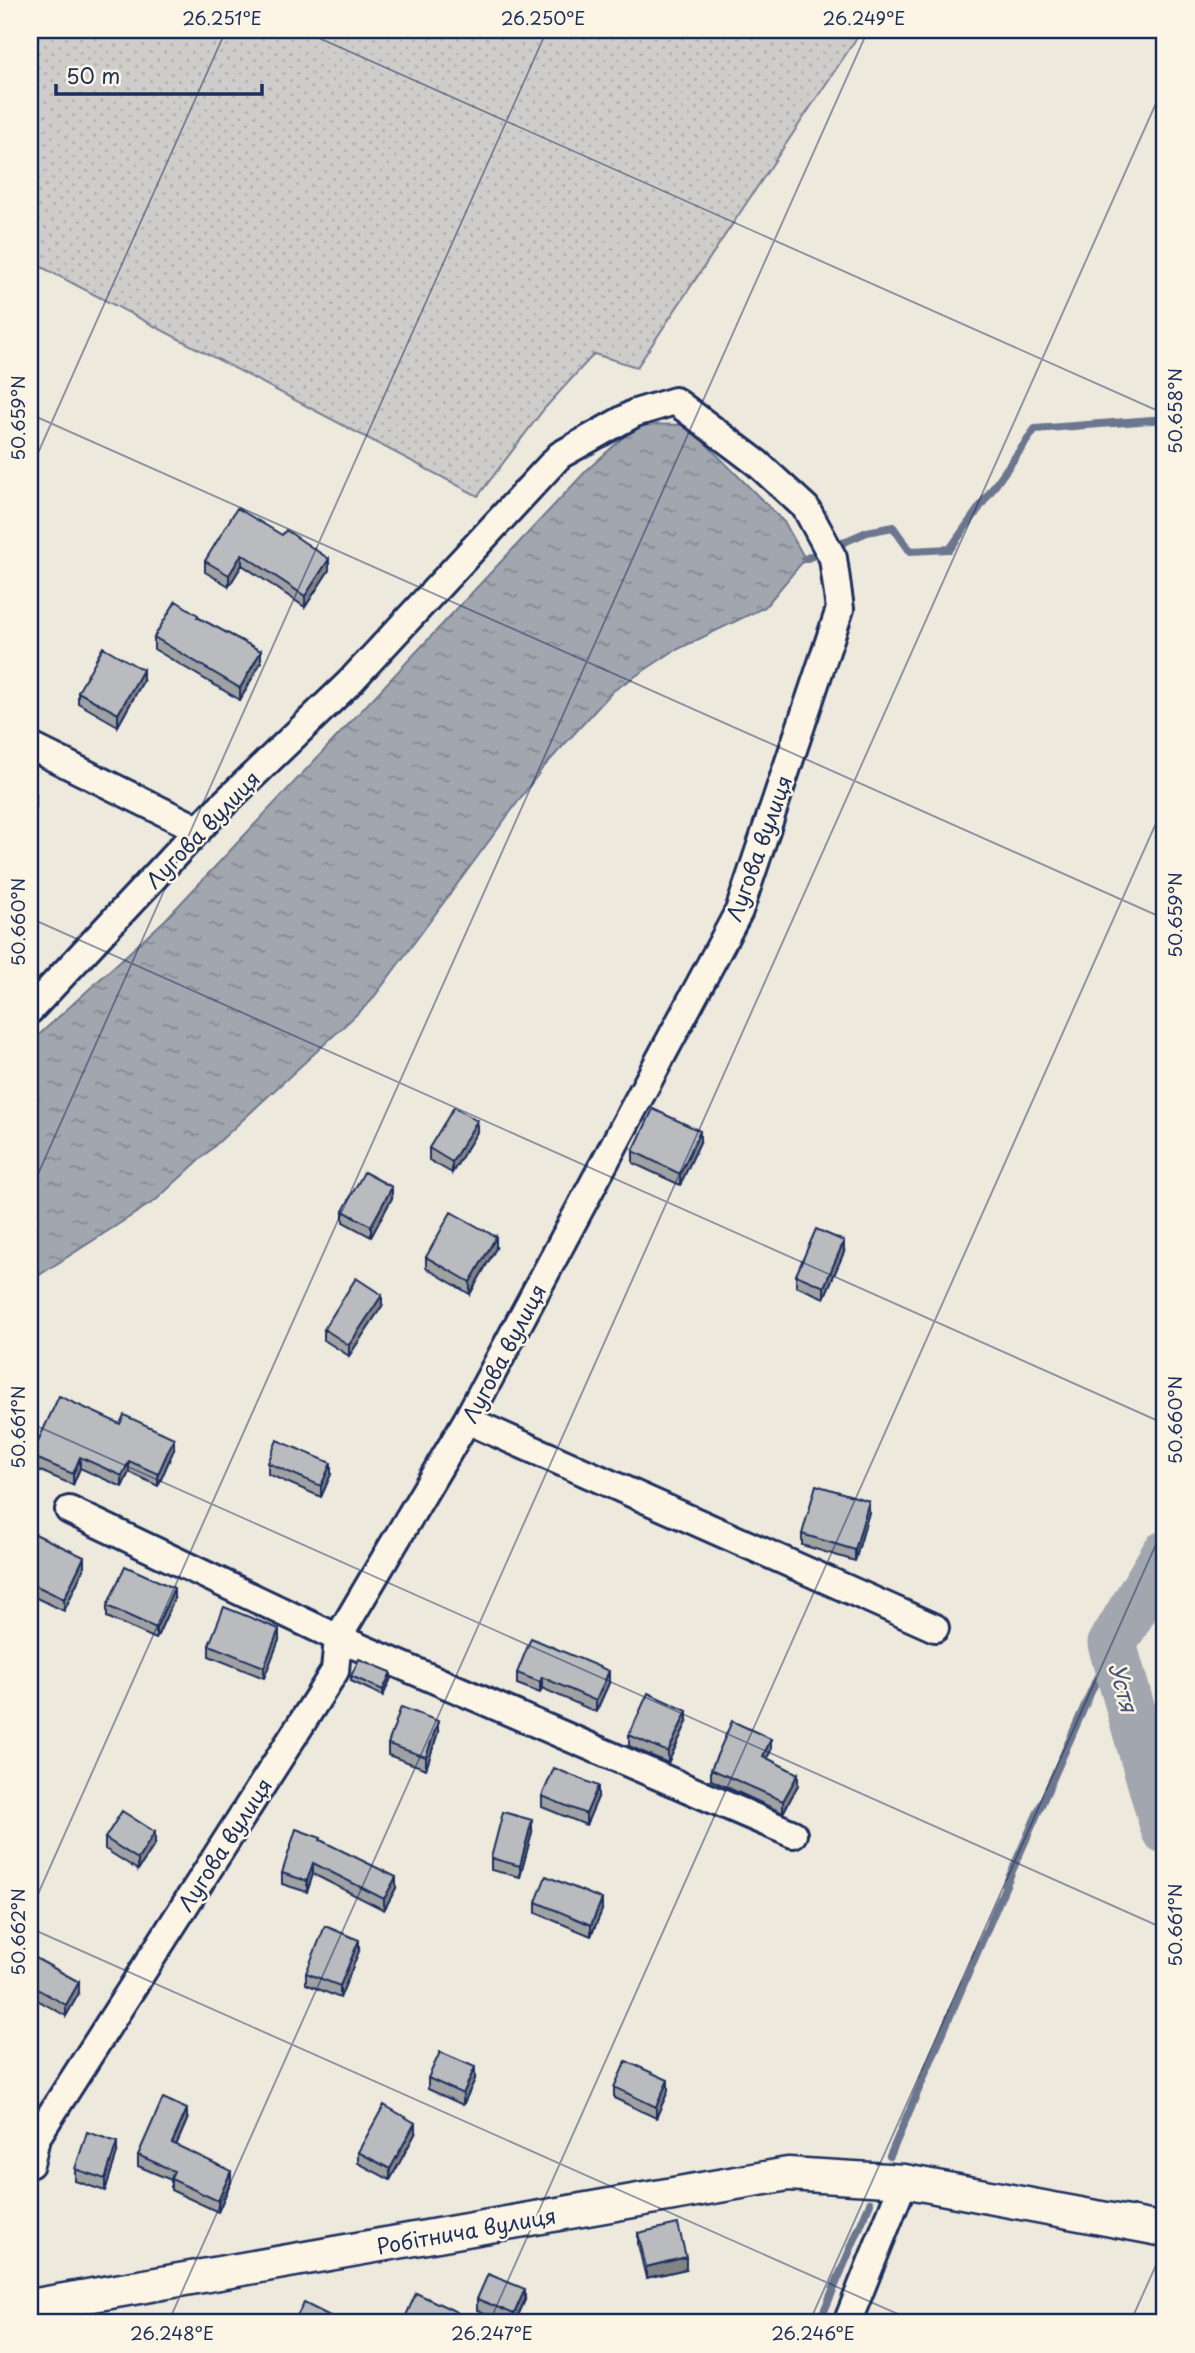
<svg xmlns="http://www.w3.org/2000/svg" width="1195" height="2353" font-family="'Playpen Sans',sans-serif">
	<defs>
		<pattern id="park-dots" width="8" height="8" patternUnits="userSpaceOnUse" patternTransform="scale(1.75)"><rect width="8" height="8" fill="#cfcdca"/><path d="M2 2h.1M6 6h.1" fill="none" stroke="#b1b0b0" stroke-width="1.8" stroke-linecap="round"/></pattern>
		<pattern id="water-ripples" width="26" height="14" patternUnits="userSpaceOnUse" patternTransform="scale(1.75)"><rect width="26" height="14" fill="#a2a7af"/><path d="M2 4q2-2 4 0t4 0M15 11q2-2 4 0t4 0" fill="none" stroke="#838892"/></pattern>
	</defs>
	<rect width="100%" height="100%" fill="#eee9dd"/>
	<filter id="ink" filterUnits="userSpaceOnUse"><feTurbulence type="fractalNoise" baseFrequency=".0143" numOctaves="2"/><feDisplacementMap in="SourceGraphic" scale="14" xChannelSelector="R" yChannelSelector="G"/><feConvolveMatrix kernelMatrix="1 2 1 2 8 2 1 2 1" color-interpolation-filters="sRGB"/></filter>
	<g filter="url(#ink)">
		<path fill="url(#park-dots)" stroke="#757e94" stroke-width="2" d="M30 30H862L637 367 594 354 544 409 478 496 30 261Z"/>
		<path fill="url(#water-ripples)" stroke="#6c778f" stroke-width="2" d="M638 424 687 425 785 523 805 559 765 607 672 652 613 691 542 769 371 1001 156 1200 30 1281V1043L165 920 587 470Z"/>
		<g fill="none" stroke-linecap="round" stroke-linejoin="round">
			<path stroke="#6c778f" stroke-width="8" d="M805 559 867 532 893 527 910 551 950 549 1035 429 1165 419
				M890 2156 1012 1871 1112 1644
				M819 2323 870 2203"/>
			<path stroke="#a2a7af" stroke-width="49" d="M1165 1555 1112 1644 1165 1829"/>
			<defs>
				<path id="minor" d="M30 746 198 829
					M30 1010 214 813 349 683 560 455 635 413 675 401 757 463 806 508 833 558 840 609 739 911 467 1420 338 1638 335 1671 36 2138 30 2164
					M467 1420 935 1628
					M69 1510 338 1638 793 1834
					M847 2323 904 2181"/>
				<path id="tertiary" d="M30 2306 788 2174 904 2181 1165 2230"/>
			</defs>
			<use href="#minor" stroke="#1b2f5e" stroke-width="32"/>
			<use href="#tertiary" stroke="#1b2f5e" stroke-width="37"/>
			<use href="#minor" stroke="#fcf5e5" stroke-width="26"/>
			<use href="#tertiary" stroke="#fcf5e5" stroke-width="32"/>
		</g>
		<path fill="#a0a1a3" stroke="#1b2f5e" stroke-width="2" d="M282 535 329 570 305 607 242 565 229 586 205 572V561Z
			M198 617 261 662 240 700 154 649V637Z
			M143 681 118 726 78 703V692Z
			M477 1132 452 1173 429 1160V1148Z
			M700 1142 680 1185 633 1163V1151Z
			M392 1198 371 1237 343 1222V1211Z
			M496 1248 470 1294 426 1268V1257Z
			M844 1252 824 1298 796 1286V1275Z
			M382 1306 349 1356 324 1340V1329Z
			M174 1449 158 1486 129 1472 122 1487 80 1468 73 1485 31 1467V1456Z
			M268 1463 331 1474 321 1497 268 1474Z
			M869 1512 855 1561 802 1545V1534Z
			M30 1539 84 1568 64 1611 30 1595Z
			M174 1599 156 1639 107 1617V1606Z
			M279 1640 264 1678 209 1656V1645Z
			M517 1673 609 1683 596 1712 542 1688 540 1693 517 1684Z
			M351 1676 391 1678 383 1696 351 1681Z
			M687 1722 668 1763 629 1746V1735Z
			M438 1732 426 1769 388 1755V1744Z
			M771 1750 767 1758 798 1785 783 1813 711 1780V1769Z
			M542 1796 598 1797 586 1825 542 1807Z
			M532 1832 520 1877 491 1870V1858Z
			M105 1838 155 1844 138 1870 105 1849Z
			M321 1840 396 1888 384 1910 313 1874 307 1892 282 1884V1873Z
			M536 1902 602 1910 591 1936 536 1913Z
			M359 1951 340 1998 306 1984V1973Z
			M30 1955 79 1993 66 2016 30 1996Z
			M428 2078 475 2079 463 2105 428 2089Z
			M614 2087 668 2091 656 2118 614 2098Z
			M187 2120 176 2145 231 2182 218 2212 171 2190V2180L138 2166V2155Z
			M415 2134 390 2180 358 2163V2152Z
			M117 2153 105 2191 75 2181V2169Z
			M638 2233 686 2269 646 2278 638 2244Z
			M477 2299 525 2300 515 2323H509L477 2310Z"/>
		<path fill="#828385" stroke="#1b2f5e" stroke-width="2" d="M242 554V565L229 586V575Z
			M329 559V570L305 607V596Z
			M261 651V662L240 700V688Z
			M143 670V681L118 726V714Z
			M36 796V807L30 816V804Z
			M477 1121V1132L452 1173V1162Z
			M700 1131V1142L680 1185V1174Z
			M392 1187V1198L371 1237V1226Z
			M496 1237V1248L470 1294V1282Z
			M844 1241V1252L824 1298V1287Z
			M382 1295V1306L349 1356V1345Z
			M174 1438V1449L158 1486V1474Z
			M80 1457V1468L73 1485V1474Z
			M129 1461V1472L122 1487V1476Z
			M331 1463V1474L321 1497V1486Z
			M869 1501V1512L855 1561V1550Z
			M84 1557V1568L64 1611V1599Z
			M174 1588V1599L156 1639V1628Z
			M279 1629V1640L264 1678V1667Z
			M609 1671V1683L596 1712V1701Z
			M391 1672V1678L383 1696V1690Z
			M542 1677V1688L540 1693V1682Z
			M687 1711V1722L668 1763V1752Z
			M438 1721V1732L426 1769V1757Z
			M771 1739V1750L763 1767V1756Z
			M798 1774V1785L783 1813V1801Z
			M598 1786V1797L586 1825V1814Z
			M532 1820V1832L520 1877V1866Z
			M155 1832V1844L138 1870V1859Z
			M313 1863V1874L307 1892V1881Z
			M396 1877V1888L384 1910V1899Z
			M602 1899V1910L591 1936V1925Z
			M359 1940V1951L340 1998V1986Z
			M79 1982V1993L66 2016V2005Z
			M475 2067V2079L463 2105V2094Z
			M668 2080V2091L656 2118V2107Z
			M187 2109V2120L172 2155V2143Z
			M415 2123V2134L390 2180V2169Z
			M117 2142V2153L105 2191V2179Z
			M231 2171V2182L218 2212V2201Z
			M686 2257V2269L646 2278V2267Z
			M525 2289V2300L514 2323V2314Z
			M457 2312V2323H452Z"/>
		<path fill="#babbbe" stroke="#1b2f5e" stroke-width="2" d="M237 508 282 535 286 530 329 559 305 596 242 554 229 575 205 561Z
			M176 601 198 615 197 617 261 651 240 688 154 637Z
			M103 647 143 670 118 714 78 692Z
			M30 792 36 796 30 804Z
			M454 1107 477 1121 452 1162 429 1148Z
			M653 1109 700 1131 680 1174 633 1151Z
			M364 1172 392 1187 371 1226 343 1211Z
			M451 1212 496 1237 470 1282 426 1257Z
			M816 1229 844 1241 824 1287 796 1275Z
			M356 1278 382 1295 349 1345 324 1329Z
			M59 1396 120 1424 124 1415 174 1438 158 1474 129 1461 122 1476 80 1457 73 1474 31 1456Z
			M277 1440 331 1463 321 1486 268 1463Z
			M816 1485 869 1501 855 1550 802 1534Z
			M33 1533 84 1557 64 1599 30 1583V1539Z
			M125 1566 174 1588 156 1628 107 1606Z
			M224 1607 279 1629 264 1667 209 1645Z
			M531 1638 609 1671 596 1701 542 1677 540 1682 517 1673Z
			M359 1659 391 1672 383 1690 351 1676Z
			M648 1693 687 1711 668 1752 629 1735Z
			M401 1707 438 1721 426 1757 388 1744Z
			M732 1721 771 1739 763 1756 798 1774 783 1801 711 1769Z
			M554 1768 598 1786 586 1814 542 1796Z
			M122 1811 155 1832 138 1859 105 1838Z
			M503 1812 532 1820 520 1866 491 1858Z
			M296 1829 321 1838 320 1840 396 1877 384 1899 313 1863 307 1881 282 1873Z
			M546 1876 602 1899 591 1925 536 1902Z
			M325 1926 359 1940 340 1986 306 1973Z
			M30 1955 79 1982 66 2005 30 1985Z
			M440 2052 475 2067 463 2094 428 2078Z
			M626 2061 668 2080 656 2107 614 2087Z
			M163 2098 187 2109 172 2143 231 2171 218 2201 171 2179 174 2171 138 2155Z
			M384 2105 415 2123 390 2169 358 2152Z
			M87 2132 117 2142 105 2179 75 2169Z
			M678 2224 686 2257 646 2267 638 2233Z
			M488 2274 525 2289 514 2314 477 2299Z
			M416 2293 457 2312 452 2323H411L404 2320Z
			M304 2303 336 2319 334 2323H293Z"/>
	</g>
	<path fill="none" stroke="#1b2f5e" stroke-width="2" stroke-opacity="0.45" d="M301 30 1165 414M30 414 1165 919M30 471 226 30M30 918 1165 1424M30 1192 547 30M30 1423 1165 1929M30 1912 868 30M30 1928 918 2323M168 2323 1165 83M489 2323 1165 803M809 2323 1165 1524M1130 2323 1165 2245"/>
	<g text-anchor="middle" dominant-baseline="central" stroke-width="5" stroke-linejoin="round" paint-order="stroke">
		<g font-size="21" fill="#1b2f5e" stroke="#fcf5e5">
			<text transform="translate(202 829) rotate(-46)">Лугова вулиця</text>
			<text transform="translate(758 848) rotate(-70)">Лугова вулиця</text>
			<text transform="translate(503 1353) rotate(-62)">Лугова вулиця</text>
			<text transform="translate(224 1844) rotate(-57)">Лугова вулиця</text>
			<text transform="translate(466 2230) rotate(-10)">Робітнича вулиця</text>
		</g>
		<g font-size="23" font-style="italic" fill="#445376" stroke="#fcf5e5">
			<text transform="translate(1124 1687) rotate(74)">Устя</text>
		</g>
	</g>
	<rect width="1195" height="2353" fill="none" stroke="#fcf5e5" stroke-width="77"/>
	<path d="M56 84v10h206v-10" fill="none" stroke="#1b2f5e" stroke-width="3.5"/>
	<text x="66" y="84" font-size="21" fill="#1b2f5e" stroke="#fcf5e5" stroke-width="5" paint-order="stroke">50 m</text>
	<rect x="38" y="38" width="1118" height="2276" fill="none" stroke="#1b2f5e" stroke-width="2.5"/>
	<g font-size="18" text-anchor="middle" fill="#1b2f5e">
		<text x="222" y="25">26.251°E</text>
		<text x="543" y="25">26.250°E</text>
		<text x="864" y="25">26.249°E</text>
		<text transform="translate(1176 411) rotate(-90)" y="6">50.658°N</text>
		<text transform="translate(19 418) rotate(-90)" y="6">50.659°N</text>
		<text transform="translate(1176 915) rotate(-90)" y="6">50.659°N</text>
		<text transform="translate(19 922) rotate(-90)" y="6">50.660°N</text>
		<text transform="translate(1176 1420) rotate(-90)" y="6">50.660°N</text>
		<text transform="translate(19 1427) rotate(-90)" y="6">50.661°N</text>
		<text transform="translate(1176 1925) rotate(-90)" y="6">50.661°N</text>
		<text transform="translate(19 1932) rotate(-90)" y="6">50.662°N</text>
		<text x="172" y="2340">26.248°E</text>
		<text x="492" y="2340">26.247°E</text>
		<text x="813" y="2340">26.246°E</text>
	</g>
</svg>
